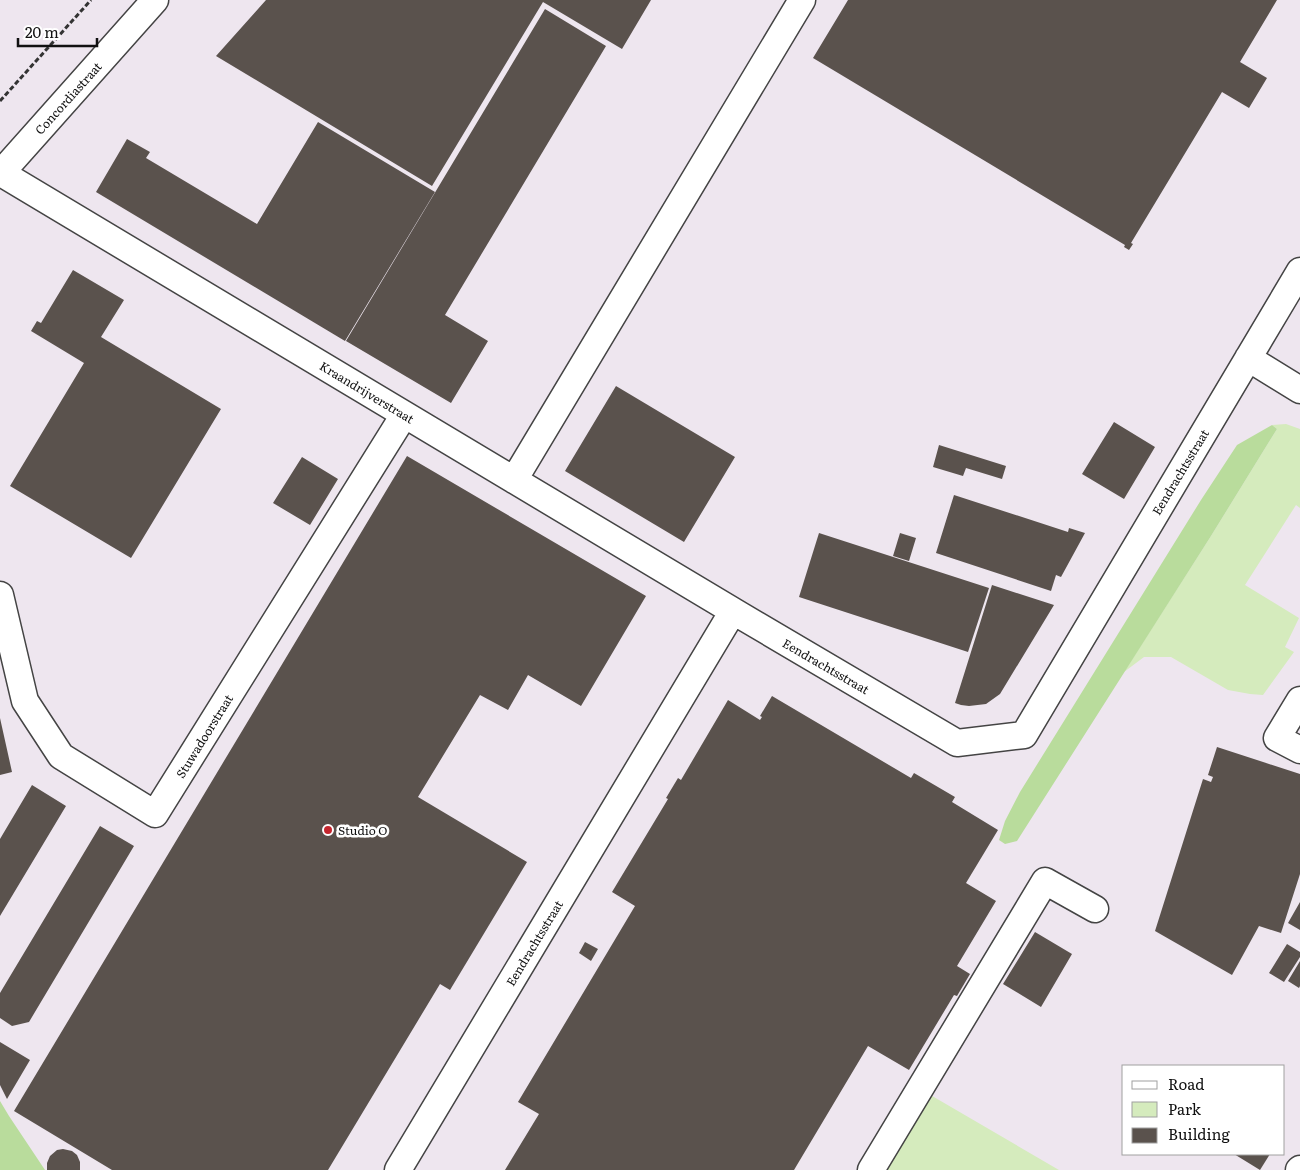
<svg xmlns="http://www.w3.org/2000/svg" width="1300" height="1170" font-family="Literata,serif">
	<rect width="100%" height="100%" fill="#fffdf5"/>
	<path fill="#eee6ef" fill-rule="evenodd" d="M0 0H1300V1170H32L0 1117ZM1124 1066H1284V1154H1124Z"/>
	<path fill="#d5ebbd" d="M1286 424 1300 429V508L1296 505 1245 585 1299 618 1285 647 1294 652 1263 695 1250 694 1228 690 1171 657H1144L1124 672 1211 536 1277 429 1272 425Z
		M927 1093 1059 1170H882Z"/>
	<path fill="#b9dc9c" d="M1272 425 1277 429 1211 536 1017 841 1005 844 999 840 1005 821 1020 792 1201 500 1237 445Z
		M0 1101 9 1116 45 1170H0Z"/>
	<path fill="#5a524d" d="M266 0H651L622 49 543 2 432 186 216 56Z
		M848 0H1277L1240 62 1267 78 1249 108 1222 92 1131 243 1133 244 1129 250 1124 247 1125 245 813 58Z
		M545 9 606 46 445 315 488 341 451 403 346 341Z
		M318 122 435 192 345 341 96 192 127 139 150 152 146 158 257 224Z
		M73 270 124 300 101 337 221 409 131 558 10 486 84 363 31 331 37 321 41 323Z
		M616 386 735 457 684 542 565 471Z
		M1114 422 1155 447 1124 499 1082 474Z
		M939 445 1006 466 1002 479 966 468 963 476 933 467Z
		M407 456 646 596 581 706 528 675 508 710 480 695 418 797 527 862 450 990 440 984 328 1170H112L14 1111Z
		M302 457 338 479 310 525 273 503Z
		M954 495 1068 532 1069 528 1085 533 1061 577 1056 575 1051 591 936 553Z
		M819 533 989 588 968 652 799 597Z
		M900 533 916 538 909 561 893 556Z
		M992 585 1054 605 1000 694 986 704 969 706 961 705 955 703Z
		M772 696 911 778 914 773 955 797 952 802 998 830 966 883 996 901 957 966 970 974 957 996 954 995 909 1070 868 1046 794 1170H505L539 1114 518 1102 635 906 612 892 668 799 666 798 678 778 681 780 728 700 760 720 762 717 760 716Z
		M0 718 12 772 0 775Z
		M1217 747 1300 774V874L1281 933 1259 926 1232 975 1155 931 1203 779 1211 782 1213 777 1208 775Z
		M32 785 66 806 0 916V839Z
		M100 826 134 846 29 1022 12 1026 0 1018V993Z
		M1300 902V930L1288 923Z
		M1035 932 1072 954 1041 1007 1003 984Z
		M585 942 598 949 591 961 579 953Z
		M1287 944 1300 952V957L1284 982 1269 973Z
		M1300 961V986L1299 988 1288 981Z
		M0 1042 30 1060 7 1099 0 1085Z
		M63 1149 72 1151 77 1155 80 1162V1170H47V1163L50 1156 57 1150Z
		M1234 1154H1270L1260 1170Z"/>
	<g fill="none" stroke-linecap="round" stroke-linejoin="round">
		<defs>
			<path id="minor" d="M1 173 733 611
				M0 174 155 0
				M1248 358 1300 390
				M514 480 802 0
				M0 595 25 701 61 756 155 814 404 415
				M1300 700 1277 738 1300 750
				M398 1170 733 611 957 743 1024 735 1300 271
				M871 1170 1045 881 1095 909
				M1299 1170 1300 1169"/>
		</defs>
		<use href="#minor" stroke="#444" stroke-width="29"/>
		<path stroke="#333" stroke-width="3" stroke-dasharray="5 2.5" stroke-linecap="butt" d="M0 101 91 0"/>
		<use href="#minor" stroke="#fff" stroke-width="26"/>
	</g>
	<circle fill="#c4262e" stroke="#fff" stroke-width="2" cx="328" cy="830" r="5"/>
	<g text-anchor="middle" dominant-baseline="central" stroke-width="5" stroke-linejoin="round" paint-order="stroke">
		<g font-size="12" fill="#111" stroke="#fff">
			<text transform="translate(68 98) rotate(-48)">Concordiastraat</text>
			<text transform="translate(367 392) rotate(31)">Kraandrijverstraat</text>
			<text transform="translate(1180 472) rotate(-59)">Eendrachtsstraat</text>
			<text transform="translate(826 666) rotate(30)">Eendrachtsstraat</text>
			<text transform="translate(204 736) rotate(-58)">Stuwadoorstraat</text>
			<text transform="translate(534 943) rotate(-59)">Eendrachtsstraat</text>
		</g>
		<g font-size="12" fill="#111" stroke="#fff" text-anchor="start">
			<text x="338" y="830">Studio O</text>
		</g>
	</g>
	<rect x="1122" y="1065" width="162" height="90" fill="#ffffff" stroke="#a0a0a0"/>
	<rect x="1132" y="1081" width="25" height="8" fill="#ffffff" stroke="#a0a0a0"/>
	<text x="1168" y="1090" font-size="15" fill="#111111">Road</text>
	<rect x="1132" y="1102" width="25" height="15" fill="#d5ebbd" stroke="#a0a0a0"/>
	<text x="1168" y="1115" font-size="15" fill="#111111">Park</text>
	<rect x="1132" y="1128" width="25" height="15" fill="#5a524d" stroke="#a0a0a0"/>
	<text x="1168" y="1140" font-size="15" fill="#111111">Building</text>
	<path d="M18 38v8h79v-8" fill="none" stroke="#111111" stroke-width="2.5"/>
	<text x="25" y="38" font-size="15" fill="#111111" stroke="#ffffff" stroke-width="4" paint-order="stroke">20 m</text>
</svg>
